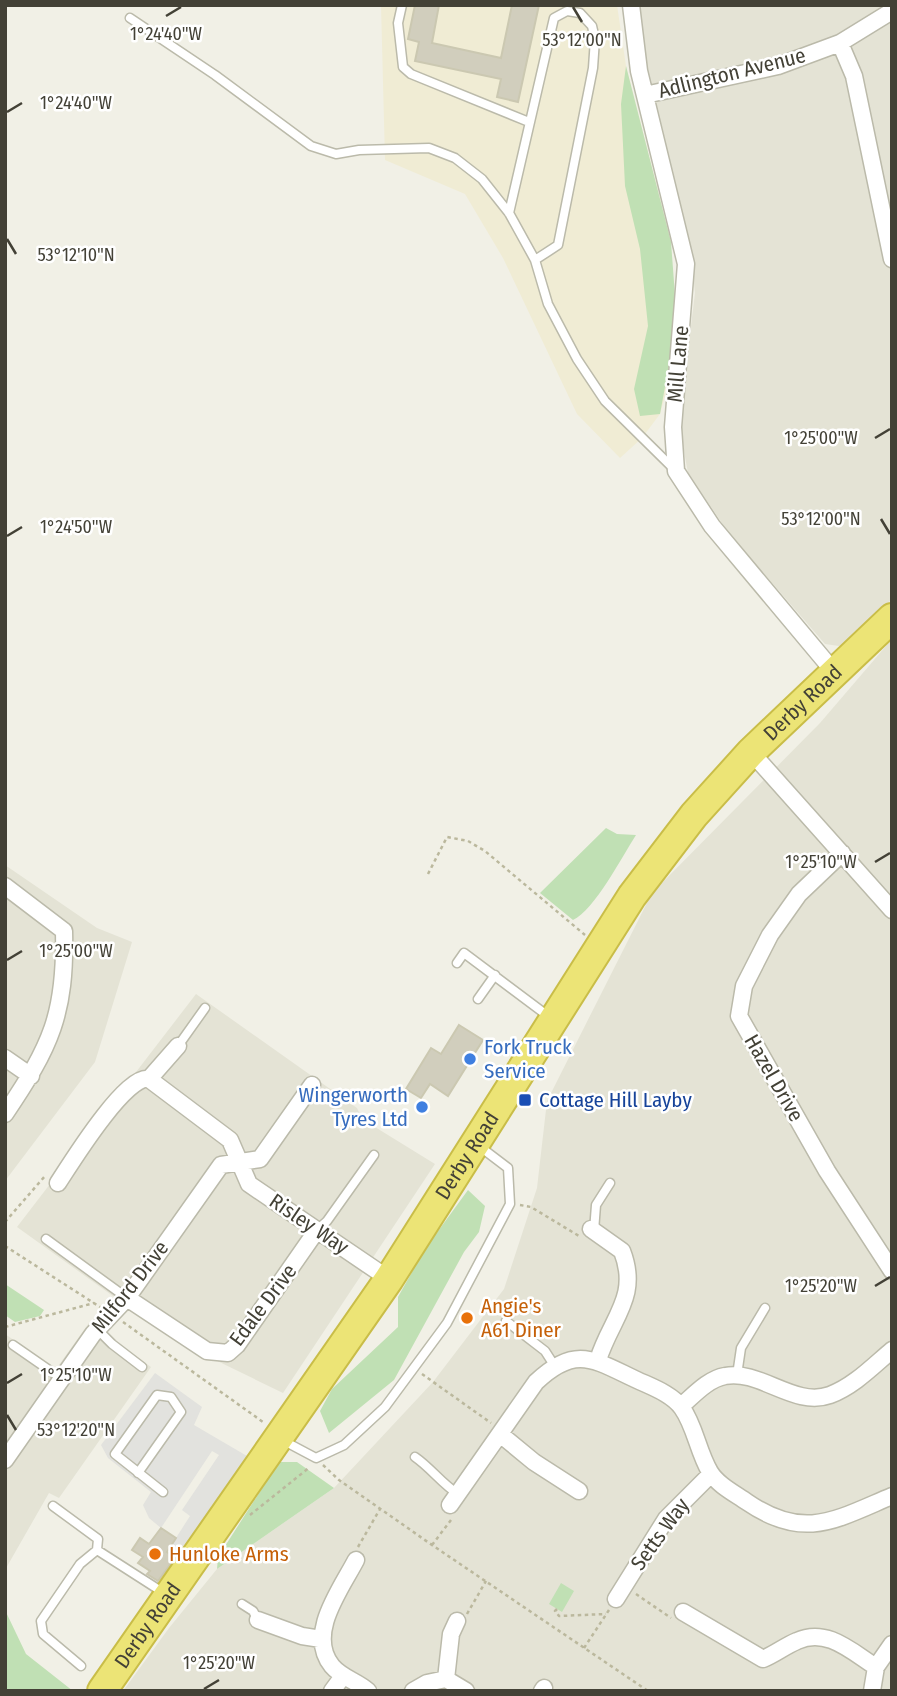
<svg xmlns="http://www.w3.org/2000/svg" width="897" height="1696" font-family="'Fira Sans Condensed',sans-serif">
	<rect width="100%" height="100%" fill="#f1f0e6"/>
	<path fill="#e4e3d5" d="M651 5H892V599L846 647 825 644 728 532 688 473 679 424 695 293 691 255 662 127 645 68 638 8Z
		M892 639V1691H123L169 1628 217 1569 334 1488 433 1382 504 1289 537 1188 547 1101 652 893 820 723Z
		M5 865 97 928 132 942 95 1062 5 1181Z
		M196 994 357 1108 362 1119 435 1164 283 1393 174 1340 17 1227Z
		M89 1323 151 1367 59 1498 49 1493 5 1570V1334L56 1369Z"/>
	<path fill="#f0ecd4" d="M381 5H617L626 66 671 242 669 381 660 414 642 438 620 458 577 414 503 258 465 194 385 160Z"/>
	<path fill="#c0e0b4" d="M626 66 671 242 677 322 660 414 640 416 634 389 648 326 640 249 625 186 621 104Z
		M606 828 617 834 636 835C623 855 594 911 573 920L540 893Z
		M468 1190 485 1206 479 1232 464 1252 394 1380 329 1433 320 1411 332 1389 398 1327V1297L425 1249Z
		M5 1284 44 1310 40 1316 15 1322 5 1315Z
		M279 1462H297L334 1488 217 1569 218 1557Z
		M561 1583 574 1591 562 1612 549 1604Z
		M5 1610 26 1654 73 1691H5Z"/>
	<path fill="#e2e2de" d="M155 1373 202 1407 194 1425 247 1456 176 1558 167 1552 190 1516 182 1510 219 1455 212 1451 161 1528 149 1518 143 1505 151 1492 108 1458 101 1445Z"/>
	<path fill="#d1cebd" stroke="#cbc8b1" stroke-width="2" d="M415 5H439L432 43 501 58 512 5H539L518 102 497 97 501 79 415 61 419 42 408 39Z
		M459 1025 483 1040 448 1096 430 1084 421 1098 406 1089 431 1048 441 1054Z
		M161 1528 176 1538 167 1552 175 1558 158 1581 147 1574 150 1571 138 1563 143 1557 132 1550 140 1538 149 1544Z"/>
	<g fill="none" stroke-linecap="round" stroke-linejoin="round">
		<defs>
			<path id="lane" d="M402 5 398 23 403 67 411 74 529 122
				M130 18 215 75 311 146 336 154 359 150 429 148 455 158 482 179 509 213 535 260 548 304 577 359 605 401 674 469
				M509 213 554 18 567 11 580 13 592 26 595 39 593 68 558 245 535 260
				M457 963 464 953 548 1016
				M478 999 495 975
				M178 1046 205 1008
				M317 1230 327 1221 374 1155
				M594 1231 596 1205 610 1183
				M46 1239 127 1298
				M506 1321 545 1351 554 1365
				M97 1329 112 1344 142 1367
				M13 1345 62 1379
				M737 1375 741 1348 765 1308
				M284 1441 316 1458 344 1445 385 1407 447 1323 510 1204 508 1168 479 1146
				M415 1457C431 1468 442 1484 458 1494
				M138 1473 181 1412 171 1397 157 1395 115 1454 163 1492
				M53 1506 98 1539 97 1550
				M97 1550 164 1593
				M242 1604 253 1611 258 1620
				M81 1666 43 1634 41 1621 80 1564 97 1550"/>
			<path id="street" d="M631 5 639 71 686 264 673 427 676 471 712 526 835 673
				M840 43 854 76 892 259
				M645 95 778 66 840 43 892 11
				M751 752 892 910
				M842 853 799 894 770 935 744 986 739 1016 827 1171 892 1271
				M5 886 64 931C66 1014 51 1046 5 1114
				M5 1058 31 1076
				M149 1079 178 1046
				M58 1183C71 1163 126 1074 149 1079L230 1140 249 1184 389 1279
				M591 1229 622 1251C640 1297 611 1318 598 1360
				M127 1298 207 1351 228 1353 237 1345 317 1230
				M681 1406C694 1395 708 1379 725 1376 760 1369 794 1408 830 1395 854 1386 873 1366 892 1350
				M500 1434 534 1462 579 1491
				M5 1460 93 1334 127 1298 221 1165 260 1159 312 1085
				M450 1505 536 1382C576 1344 594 1360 637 1380 652 1387 672 1394 682 1408 695 1426 698 1452 710 1472 718 1485 734 1493 747 1502 804 1541 835 1520 892 1496
				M356 1560C341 1589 306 1634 332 1666 342 1678 357 1681 368 1691
				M616 1599 666 1519 711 1474
				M683 1612 763 1659C775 1654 785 1646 797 1641 827 1627 852 1652 876 1667
				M258 1620 302 1636 321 1639
				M457 1621 451 1634 446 1679 466 1691
				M332 1691 343 1676
				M413 1691 427 1683 446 1679
				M542 1691 544 1688
				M872 1691 876 1667 892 1644"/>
			<g id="highway">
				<path id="s1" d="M102 1691 389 1279 632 896 694 815 751 752 892 618"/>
			</g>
		</defs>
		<use href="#lane" stroke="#bbbaaa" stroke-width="11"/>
		<use href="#street" stroke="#bbbaaa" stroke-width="19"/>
		<use href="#highway" stroke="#c9bd48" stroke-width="32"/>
		<path stroke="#bbb89d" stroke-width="2.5" stroke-dasharray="3.5 3.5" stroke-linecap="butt" d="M428 874 447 837 468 841 485 851 585 935
			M520 1205 531 1207 579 1236
			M5 1222 45 1176
			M5 1246 100 1307
			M123 1322 263 1422
			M5 1327 94 1303
			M422 1374 491 1423
			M323 1465 339 1480 432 1545 648 1691
			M250 1515 310 1467
			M432 1545 451 1520
			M358 1547 380 1509
			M636 1594 671 1618
			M557 1609 555 1611 559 1616 606 1614
			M467 1614 486 1581
			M584 1648 609 1610"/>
		<use href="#lane" stroke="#fff" stroke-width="8"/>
		<use href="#street" stroke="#fff" stroke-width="16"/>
		<use href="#highway" stroke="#ece476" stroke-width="28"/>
	</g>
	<path fill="none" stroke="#434136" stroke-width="2.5" d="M573 7 582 22M166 16 181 7M7 112 22 103M7 239 16 254M875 438 890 429M881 519 890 534M7 536 22 527M875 862 890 853M7 960 22 951M875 1286 890 1277M7 1383 22 1374M7 1415 16 1430M204 1689 219 1680"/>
	<g fill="#3f7fe0" stroke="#fff" stroke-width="2.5">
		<circle cx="470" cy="1059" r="7"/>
		<circle cx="422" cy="1107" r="7"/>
	</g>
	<rect fill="#1a4fb4" stroke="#fff" stroke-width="2.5" x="518" y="1093" width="14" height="14" rx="3.5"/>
	<g fill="#e8710a" stroke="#fff" stroke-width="2.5">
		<circle cx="467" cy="1318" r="7"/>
		<circle cx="155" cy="1554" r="7"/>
	</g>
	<g text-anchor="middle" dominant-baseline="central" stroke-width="5" stroke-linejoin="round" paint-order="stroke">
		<g font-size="21" fill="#434136" stroke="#fff">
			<text transform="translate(732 73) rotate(-14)">Adlington Avenue</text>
			<text transform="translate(678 364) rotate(-85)">Mill Lane</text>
			<text stroke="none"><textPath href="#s1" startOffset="1214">Derby Road</textPath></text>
			<text transform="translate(774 1078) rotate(60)">Hazel Drive</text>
			<text stroke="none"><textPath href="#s1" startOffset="648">Derby Road</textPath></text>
			<text transform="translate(309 1224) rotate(34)">Risley Way</text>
			<text transform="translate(130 1287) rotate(-52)">Milford Drive</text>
			<text transform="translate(263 1305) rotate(-53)">Edale Drive</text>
			<text transform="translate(660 1534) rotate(-54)">Setts Way</text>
			<text stroke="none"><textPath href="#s1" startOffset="80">Derby Road</textPath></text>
		</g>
		<g font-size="21" fill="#366cbe" stroke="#fff" text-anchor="start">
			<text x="484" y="1047">Fork Truck<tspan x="484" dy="24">Service</tspan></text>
			<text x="408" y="1095" text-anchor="end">Wingerworth<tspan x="408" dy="24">Tyres Ltd</tspan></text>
		</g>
		<g font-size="21" fill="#164399" stroke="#fff" text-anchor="start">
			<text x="539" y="1100">Cottage Hill Layby</text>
		</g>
		<g font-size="21" fill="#c56008" stroke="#fff" text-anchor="start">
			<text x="481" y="1306">Angie's<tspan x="481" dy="24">A61 Diner</tspan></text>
			<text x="169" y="1554">Hunloke Arms</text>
		</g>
	</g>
	<g font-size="18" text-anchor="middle" fill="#434136" stroke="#fff" stroke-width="5" stroke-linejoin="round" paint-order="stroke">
		<text x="166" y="40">1°24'40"W</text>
		<text x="582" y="46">53°12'00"N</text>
		<text x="76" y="109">1°24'40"W</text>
		<text x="76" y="261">53°12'10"N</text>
		<text x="821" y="444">1°25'00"W</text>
		<text x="821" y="525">53°12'00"N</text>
		<text x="76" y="533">1°24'50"W</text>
		<text x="821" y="868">1°25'10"W</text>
		<text x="76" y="957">1°25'00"W</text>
		<text x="821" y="1292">1°25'20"W</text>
		<text x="76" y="1381">1°25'10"W</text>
		<text x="76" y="1436">53°12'20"N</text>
		<text x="219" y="1669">1°25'20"W</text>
	</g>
	<rect width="897" height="1696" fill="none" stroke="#434136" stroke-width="14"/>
</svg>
